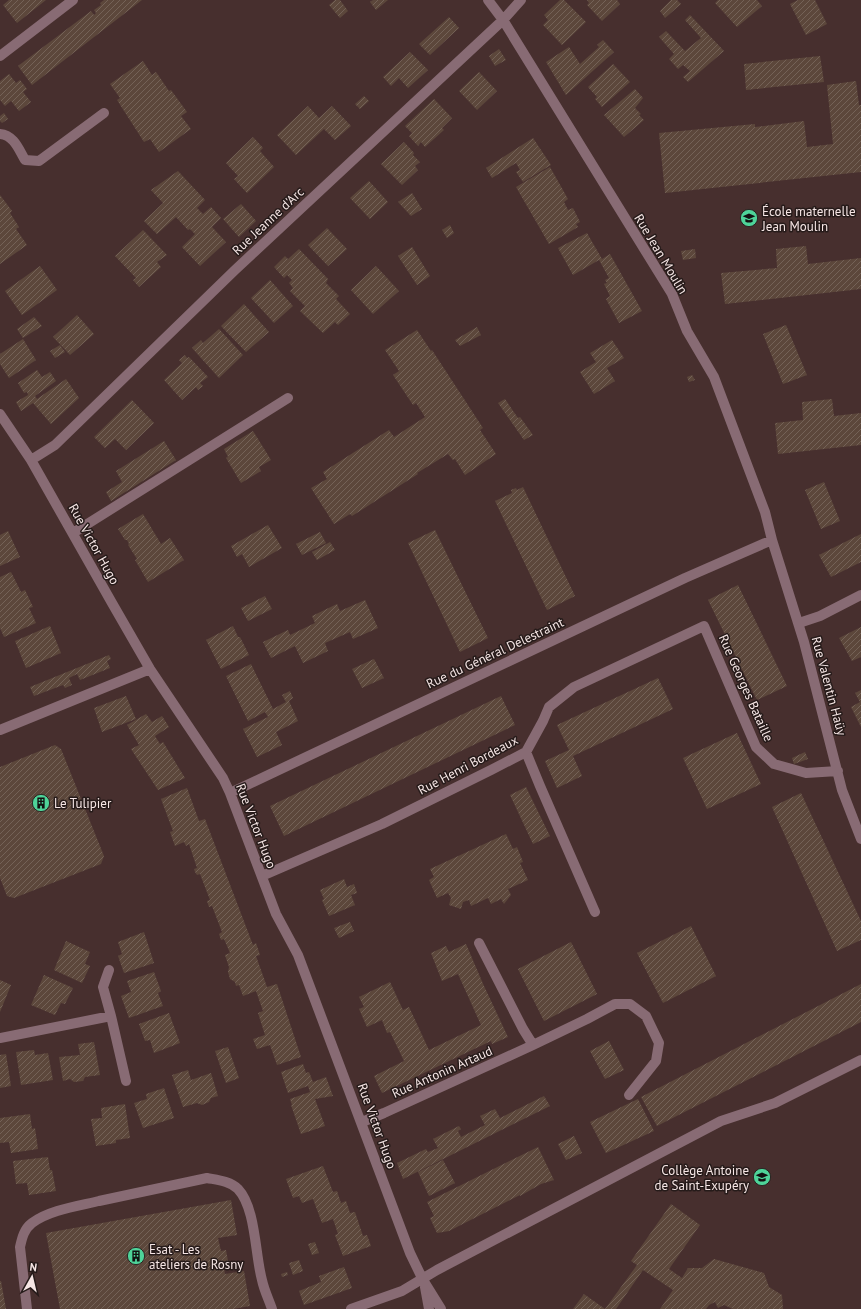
<svg xmlns="http://www.w3.org/2000/svg" width="861" height="1309" font-family="'PT Sans',sans-serif">
	<defs>
		<pattern id="building-hatch" width="6" height="6" patternUnits="userSpaceOnUse"><rect width="6" height="6" fill="#5c473b"/><path d="M-1 1l2-2M0 6l6-6M5 7l2-2" fill="none" stroke="#746257"/></pattern>
	</defs>
	<rect width="100%" height="100%" fill="#472f2e"/>
	<path fill="url(#building-hatch)" d="M9 0H46L17 23 3 5Z
		M104 0H142L32 85 18 66 91 11 94 15 96 13 94 10 101 5 100 3Z
		M335 0H340L348 11 340 18 329 5Z
		M373 0H388L376 10 370 2Z
		M560 0H564L586 22 562 45 543 25 548 20 544 15Z
		M587 0H617L620 4 602 21 587 5 589 3Z
		M671 0H677L681 4 665 18 660 11Z
		M718 0H757L762 6 737 27 715 3Z
		M798 0H815L827 24 806 35 790 4Z
		M690 15 724 51 688 82 683 77 690 71 683 65 678 69 669 59 674 54 659 37 666 31 685 51 701 38 685 20Z
		M449 17 459 28 430 55 419 44Z
		M603 40 614 52 566 95 546 62 569 47 580 64 599 47 597 45Z
		M499 49 506 60 495 66 489 56Z
		M410 52 428 70 408 88 399 78 391 86 383 77Z
		M820 56 824 82 746 90 744 64Z
		M143 61 152 75 156 72 169 91 171 90 187 112 181 116 191 129 159 152 150 139 144 142 117 100 120 98 110 84Z
		M613 64 630 82 602 107 595 99 597 97 588 87Z
		M479 72 497 91 477 110 459 91Z
		M9 74 16 83 20 80 27 89 23 92 31 102 19 111 11 101 5 106 0 100V81Z
		M856 81 859 105H861V172L665 193 659 133 755 124V127L804 121 807 147 833 144 827 85Z
		M635 89 643 98 635 108 641 114 639 115 644 120 624 137 604 115Z
		M364 96 369 101 360 109 355 104Z
		M434 99 452 118 442 128 444 130 425 147 421 142 418 146 409 136 412 133 405 126Z
		M308 106 319 118 332 106 351 126 335 140 324 129 296 155 277 135Z
		M4 113 8 119 2 123 0 121V116Z
		M253 137 263 148 260 151 274 167 247 193 234 179 238 176 226 163Z
		M533 138 551 165 523 182 516 172 520 170 516 163 492 178 486 168Z
		M404 142 414 153 413 155 420 162 415 166 418 170 402 185 381 164Z
		M550 167 568 199 564 202 568 210 573 208 580 222 576 224 578 227 549 244 516 187Z
		M178 171 205 200 197 208 203 214 211 207 221 218 212 227 226 242 200 266 182 247 195 234 190 229 188 230 176 217 157 234 144 221 163 203 151 190Z
		M369 181 388 202 370 219 350 198Z
		M412 193 422 209 411 216 398 202Z
		M0 195 12 211 10 213 19 227 16 229 27 245 0 264Z
		M241 204 256 221 239 237 223 219Z
		M450 225 454 233 447 238 442 230Z
		M327 228 347 249 328 266 308 245Z
		M143 230 167 255 157 262 161 267 139 287 133 280 136 278 115 256Z
		M587 233 602 259 610 254 642 311 619 323 606 299 610 296 604 284 607 283 605 280 609 278 599 260 573 275 558 248Z
		M806 246 808 264 861 258V289L725 304 721 273 777 268 776 249Z
		M412 247 430 276 417 285 398 256Z
		M299 249 328 279 326 283 339 296 336 299 350 314 338 325 335 322 323 333 300 311 305 306 290 291 293 288 289 283 292 280 287 275 284 278 274 267 285 256 288 259Z
		M695 249 696 258 683 260 681 251Z
		M40 266 57 290 22 315 5 291Z
		M376 266 399 291 373 314 351 290Z
		M270 280 293 306 274 323 251 298Z
		M244 304 269 332 246 352 221 326Z
		M77 315 94 334 70 355 53 337Z
		M34 317 42 326 23 338 17 329Z
		M786 325 807 375 783 384 763 334Z
		M477 327 481 335 460 346 455 340Z
		M219 329 243 355 219 378 192 348 201 340 203 343Z
		M417 330 431 351 432 350 483 428 480 430 496 454 465 475 455 459 453 460 448 454 417 473 418 474 352 516 350 514 334 524 311 488 327 479 323 472 389 430 394 437 425 417 416 403 413 405 393 375 399 371 385 350Z
		M23 339 36 360 9 378 0 364V354Z
		M612 340 624 358 607 368 615 381 594 394 580 372 596 362 590 353Z
		M60 345 65 352 55 358 50 351Z
		M185 355 187 358 189 357 208 377 200 383 203 386 198 390 196 387 182 400 164 380 182 363 179 360Z
		M37 370 42 377 50 372 56 381 35 396 37 399 66 379 79 398 51 424 33 403 21 411 16 402 28 395 27 392 24 393 18 383Z
		M692 375 695 380 689 382 687 377Z
		M505 399 518 418 520 417 533 435 524 440 498 403Z
		M832 399 834 416 861 413V445L778 454 775 423 803 420 802 402Z
		M132 400 154 423 126 450 115 439 105 448 94 437Z
		M253 431 271 460 259 467 261 471 241 483 226 458 228 457 224 449Z
		M164 441 176 460 111 501 106 492 122 482 116 471Z
		M824 482 840 521 821 529 805 490Z
		M523 487 575 596 547 610 495 501 512 493 511 490 516 488 517 490Z
		M143 514 161 544 170 538 184 560 148 582 135 560 137 559 128 545 129 544 127 540H125L118 529Z
		M268 525 282 548 249 567 242 554 237 557 231 546Z
		M435 530 488 638 460 652 408 543Z
		M8 531 20 557 0 566V535Z
		M320 532 326 543 302 555 296 544Z
		M861 534V562L831 577 819 555Z
		M330 542 335 550 317 560 312 552Z
		M11 572 21 592 25 590 33 607 29 608 36 623 4 637 0 628V577Z
		M738 585 787 686 757 700 708 600Z
		M265 596 272 609 248 621 241 608Z
		M365 600 378 628 353 639 350 632 325 643 328 651 303 663 295 646 271 658 263 642 288 630 290 635 315 623 312 616 337 604 340 611Z
		M50 626 61 653 26 668 15 641Z
		M233 626 238 637H240L249 655 221 669 206 640Z
		M861 627V657L852 661 839 638Z
		M109 655 111 659 107 661 110 668 80 680 77 674 69 678 72 685 65 688 63 685 34 696 30 687Z
		M374 659 384 678 362 688 352 669Z
		M251 664 273 709 286 702 282 695 290 691 293 698 289 701 298 721 276 732 282 745 257 757 243 729 268 717 265 712 248 721 226 676Z
		M658 678 673 709 573 756 582 776 557 788 545 761 569 750 557 725Z
		M861 690V727L851 707 860 702 855 693Z
		M126 696 136 719 102 732 94 708Z
		M501 696 515 725 284 836 270 806Z
		M146 714 152 722 162 716 169 727 155 736 160 744 163 742 185 778 158 790 131 749 139 745 127 725Z
		M737 733 761 784 707 809 683 758Z
		M55 745 61 749 104 856 101 864 14 898 7 896 0 878V767Z
		M805 752 808 759 794 764 792 758Z
		M526 787 550 836 533 844 510 795Z
		M187 788 199 821 205 819 253 945 256 943 260 955 256 956 267 987 277 984 301 1057 277 1065 270 1045 257 1049 253 1039 265 1035 258 1013 263 1011 256 991 243 996 239 985 236 986 235 982 230 979 228 972 229 967 225 955 230 953 224 939 221 940 219 934 222 932 212 906 209 907 207 901 210 900 200 874 197 875 195 872 194 869 197 868 189 844 186 846 184 842 175 846 170 832 173 831 161 799Z
		M801 793 861 921V940L837 951 772 807Z
		M506 834 513 849 517 847 523 862 520 863 528 880 508 889 511 895 504 904 501 899 491 904 488 898 471 906 469 900 463 902 461 909 449 905 451 898 448 893 437 898 429 880 434 877 430 869Z
		M344 879 347 887 354 884 357 893 351 895 355 905 329 916 322 900 324 899 320 890Z
		M350 922 354 931 339 938 334 928Z
		M691 926 716 976 663 1003 637 953Z
		M144 932 154 963 124 973 118 956 122 954 118 942Z
		M66 941 90 952 85 964 90 966 82 983 54 970Z
		M571 942 597 994 544 1021 518 969Z
		M466 944 484 986 508 1037 492 1044 491 1041 382 1093 374 1076 404 1061 390 1032 387 1033 382 1020 367 1027 359 1009 364 1007 359 997 390 982 403 1010 409 1007 429 1050 481 1025 458 974 442 981 431 953 446 946 449 952Z
		M154 972 161 991 158 993 163 1006 129 1018 121 996 131 992 127 981Z
		M44 975 73 988 65 1004 61 1003 55 1015 31 1005Z
		M0 980 11 985 0 1012Z
		M861 984V1022L657 1126 641 1097Z
		M169 1013 180 1043 154 1053 150 1040 145 1041 139 1024Z
		M609 1041 624 1070 605 1079 590 1051Z
		M94 1042 100 1075 85 1077 83 1081 74 1082 70 1079 63 1081 59 1057 80 1055 78 1044Z
		M228 1047 239 1078 226 1083 215 1051Z
		M34 1050 35 1055 48 1053 53 1080 21 1085 16 1052Z
		M6 1054 11 1086 0 1088V1055Z
		M303 1064 306 1073 309 1072 313 1082 326 1077 333 1096 315 1099 325 1126 301 1134 291 1105H292L290 1099 310 1092 308 1086 288 1093 281 1072Z
		M188 1070 191 1080 211 1073 218 1096 211 1098 209 1102 202 1105 197 1103 183 1107 172 1075Z
		M164 1088 174 1118 143 1128 134 1103 147 1099 146 1094Z
		M544 1096 550 1106 403 1179 397 1163 426 1149 428 1152 438 1148 433 1139 459 1126 461 1129 458 1131 461 1137 485 1125 480 1116 495 1109 500 1118Z
		M638 1099 654 1131 606 1153 590 1122Z
		M125 1104 130 1138 116 1140V1143L96 1146 91 1119 102 1118 101 1108Z
		M30 1114 32 1129 35 1128 38 1149 11 1153 9 1142 0 1143V1118Z
		M574 1136 582 1153 566 1160 558 1144Z
		M538 1147 554 1180 541 1184 520 1196V1195L449 1231 437 1233 430 1218 434 1216 427 1202Z
		M48 1157 50 1170H52L56 1191 29 1195 27 1183 16 1184 13 1161Z
		M443 1160 455 1183 429 1196 418 1172Z
		M323 1166 333 1192 337 1191 341 1203 346 1201 350 1213 355 1212 363 1236 367 1235 371 1246 343 1256 335 1235 338 1234 333 1219 322 1223 313 1199 302 1203 299 1196 293 1198 286 1179Z
		M231 1200 237 1235 218 1238 221 1251 226 1250 228 1261 223 1262 225 1274 244 1271 250 1306 233 1309H60L46 1233Z
		M671 1204 700 1225 669 1269 682 1278 688 1268H702L714 1259 764 1273 769 1287 782 1295 783 1309H733L724 1305 718 1308 715 1302 709 1305 706 1309H660L673 1290 643 1270 616 1309H573L584 1294 605 1309 637 1265 631 1261Z
		M315 1242 319 1253 312 1255 308 1244Z
		M299 1260 303 1271 293 1275 289 1263Z
		M344 1267 352 1288 304 1305 299 1291 321 1282 319 1276Z
		M287 1272 288 1275 282 1277 281 1274Z
		M0 1281H1L6 1309H0Z"/>
	<g fill="none" stroke-linecap="round" stroke-linejoin="round">
		<path stroke="#886b74" stroke-width="10" d="M488 0 503 20 672 294 687 331 714 377 765 512 772 540 804 642 842 790 861 839
			M0 56 73 0
			M0 134C14 135 19 150 25 160L39 161 104 113
			M0 414 31 460 112 603 150 669 223 778 230 793 276 914 298 955 410 1253 423 1280 441 1309
			M31 460 55 445 235 270 503 20 521 0
			M73 533 288 398
			M799 623 820 616 861 595
			M0 730 150 669
			M526 752 540 786 595 912
			M230 793 685 578 772 540
			M262 876 382 824 491 770 526 752 543 721 549 707 574 687 704 626 756 747 774 764 806 773 838 771
			M479 943 523 1029 533 1045
			M109 970 103 987 111 1016
			M0 1038 111 1016 126 1081
			M362 1122 384 1113 533 1045 587 1019 615 1004H630L646 1016 659 1043 656 1061 629 1095
			M425 1287 429 1309
			M27 1309 20 1247C22 1238 24 1229 32 1223 49 1210 78 1206 99 1201 135 1193 171 1186 207 1178 217 1180 230 1181 238 1189 256 1208 255 1255 262 1280 264 1290 269 1300 272 1309
			M351 1309 402 1291 437 1270 721 1121 775 1103 861 1060"/>
	</g>
	<defs>
		<symbol id="school-disc" viewBox="-11 -11 22 22"><circle r="9.5" fill="#4ed399" stroke="#261b1a"/><path d="M0-5L7-2L0 1L-7-2ZM-4 1L0 2.5L4 1V4Q0 6-4 4Z" fill="#111"/></symbol>
		<symbol id="building-disc" viewBox="-11 -11 22 22"><circle r="9.5" fill="#4ed399" stroke="#261b1a"/><path d="M-4-6H4V6H1V3H-1V6H-4ZM-2.5-4.3h1.7v1.8h-1.7ZM.8-4.3h1.7v1.8H.8ZM-2.5-1h1.7V.8h-1.7ZM.8-1h1.7V.8H.8Z" fill="#111"/></symbol>
	</defs>
	<g fill-rule="evenodd">
		<use href="#school-disc" x="739" y="208" width="20" height="20"/>
		<use href="#building-disc" x="31" y="793" width="20" height="20"/>
		<use href="#school-disc" x="752" y="1167" width="20" height="20"/>
		<use href="#building-disc" x="126" y="1246" width="20" height="20"/>
	</g>
	<g text-anchor="middle" dominant-baseline="central" stroke-width="3" stroke-linejoin="round" paint-order="stroke">
		<g font-size="13" fill="#f6e6e5" stroke="#261b1a" text-anchor="start">
			<text x="762" y="211">École maternelle<tspan x="762" dy="15">Jean Moulin</tspan></text>
			<text x="54" y="803">Le Tulipier</text>
			<text x="749" y="1170" text-anchor="end">Collège Antoine<tspan x="749" dy="15">de Saint-Exupéry</tspan></text>
			<text x="149" y="1249">Esat - Les<tspan x="149" dy="15">ateliers de Rosny</tspan></text>
		</g>
		<g font-size="13" fill="#f6e6e5" stroke="#261b1a">
			<text transform="translate(268 221) rotate(-43)">Rue Jeanne d'Arc</text>
			<text transform="translate(661 254) rotate(59)">Rue Jean Moulin</text>
			<text transform="translate(94 544) rotate(61)">Rue Victor Hugo</text>
			<text transform="translate(495 653) rotate(-25)">Rue du Général Delestraint</text>
			<text transform="translate(829 686) rotate(75)">Rue Valentin Haüy</text>
			<text transform="translate(746 688) rotate(66)">Rue Georges Bataille</text>
			<text transform="translate(468 765) rotate(-28)">Rue Henri Bordeaux</text>
			<text transform="translate(256 826) rotate(69)">Rue Victor Hugo</text>
			<text transform="translate(442 1072) rotate(-24)">Rue Antonin Artaud</text>
			<text transform="translate(377 1126) rotate(70)">Rue Victor Hugo</text>
		</g>
	</g>
	<g transform="translate(32 1277) rotate(8)" stroke="#261b1a" stroke-width="3" paint-order="stroke">
	<path d="M0-3L7 15L0 10L-7 15Z" fill="#f6e6e5"/>
	<text y="-6" font-size="11" font-weight="bold" text-anchor="middle" fill="#f6e6e5">N</text>
	</g>
</svg>
